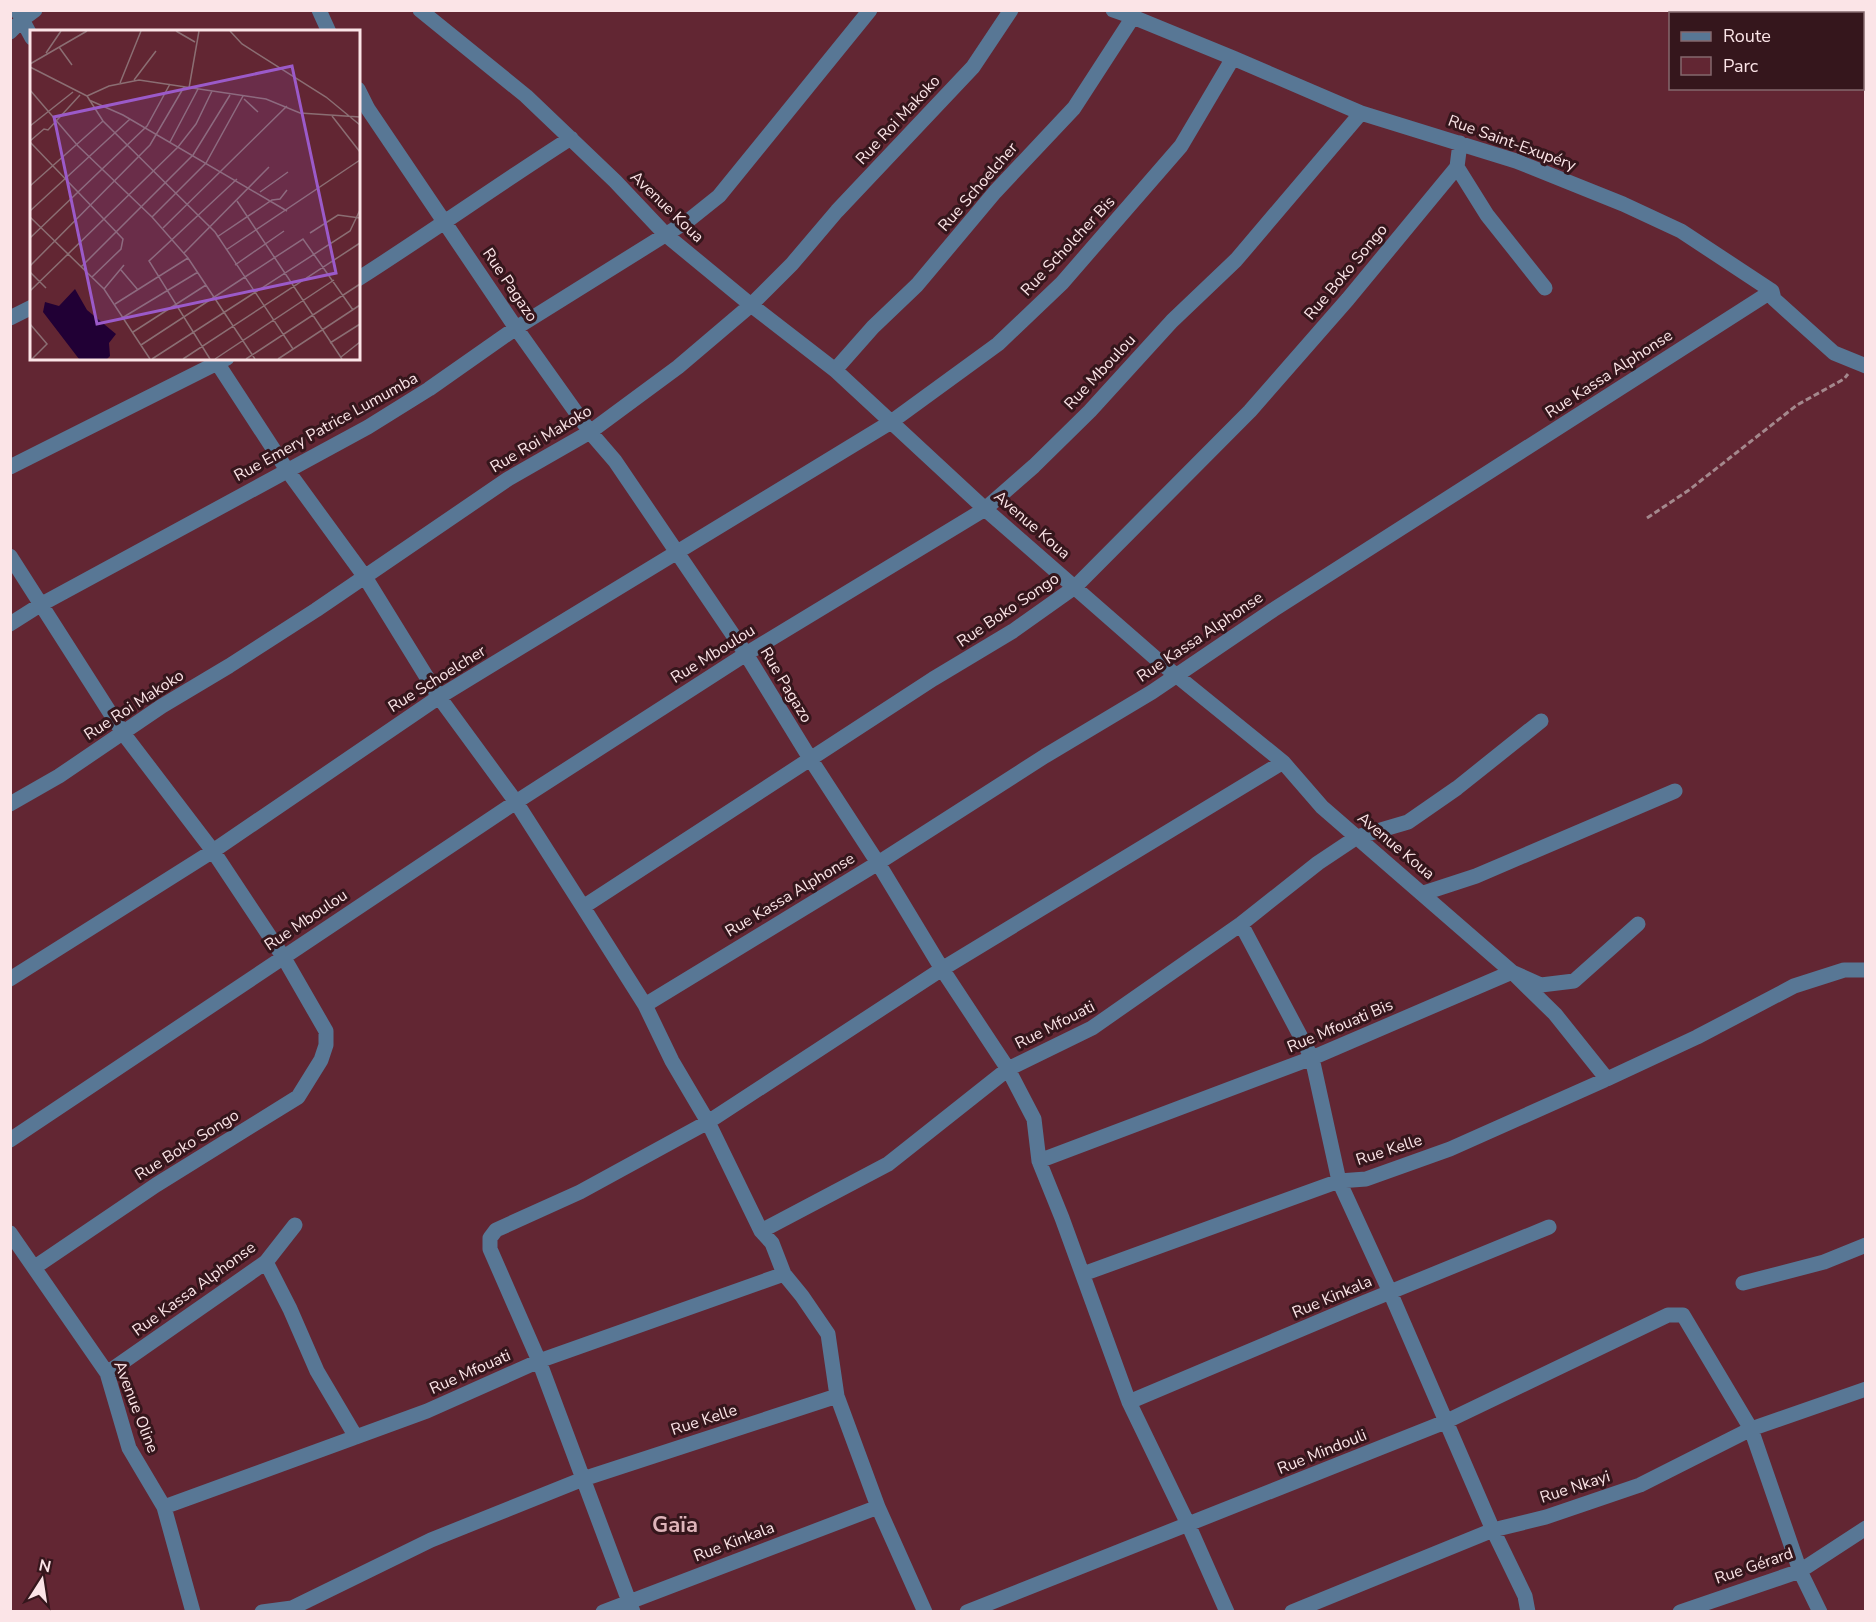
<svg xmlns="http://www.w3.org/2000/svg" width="1876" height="1622" font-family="'Nunito Sans',sans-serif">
	<rect width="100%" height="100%" fill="#401f26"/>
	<path fill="#622633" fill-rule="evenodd" d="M11 11H1865V1611H11ZM1670 14H1862V88H1670ZM32 32H358V358H32Z"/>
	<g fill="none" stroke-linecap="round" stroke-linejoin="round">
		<path stroke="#a4888d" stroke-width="3" stroke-dasharray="6 3" stroke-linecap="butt" d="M1647 518 1689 490 1797 405 1844 379 1848 374"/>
		<path stroke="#587795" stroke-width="15" d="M17 10 32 38
			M319 10 329 32
			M420 10 526 96 615 181 666 235 751 305 835 370 985 509 1161 663 1283 762 1322 807 1512 972 1555 1014 1607 1079
			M1113 10 1133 17 1233 58 1361 113 1516 161 1623 204 1681 231 1772 291 1774 299 1834 353 1866 366
			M1802 10 1805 14
			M10 32 23 19 35 10
			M1862 71 1866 74
			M358 89 368 109 516 328 590 432 615 461 746 654 811 760 878 863 942 969 1008 1069 1034 1119 1039 1161 1062 1218 1129 1402 1188 1524 1227 1612
			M1457 167 1487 215 1545 288
			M358 279C430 233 499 184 571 138
			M10 318 32 307
			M835 370 873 327 917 285 995 192 1074 108 1133 17
			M10 467 227 358
			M10 556 123 733 213 851 284 958 326 1031V1045L321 1060 298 1097 156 1185 35 1267
			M10 624 40 605 368 427 429 389 516 328 689 220 719 196 870 10
			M10 804 59 776 162 706 229 666 316 610 508 479 590 432 678 367 751 305 792 264 837 211 973 67 1011 10
			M1424 893 1476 876 1675 791
			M583 907 933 679 1013 631 1075 587 1250 411 1348 299 1457 167 1460 143
			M1241 924 1312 1058 1339 1181 1390 1292 1493 1530 1525 1596 1528 1612
			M10 979 213 851 439 697 891 422 998 344 1062 283 1181 146 1233 58
			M645 1005 878 863 1045 756 1152 692 1273 610 1772 291
			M10 1140 516 802 746 654 985 509 1034 466 1090 411 1172 321 1236 260 1361 113
			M1039 1161 1312 1058 1512 972 1541 985 1574 981 1638 924
			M761 1231 888 1164 1008 1069 1092 1028 1241 924 1318 863 1357 837 1408 822 1457 788 1541 721
			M10 1233 107 1373 129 1448 164 1507 193 1612
			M266 1262 290 1309 317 1371 356 1437
			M784 1274 802 1296 828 1334 837 1396 878 1507 925 1612
			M1083 1274 1339 1181 1366 1179 1450 1149 1607 1079 1697 1037 1794 986 1844 970H1866
			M1743 1283 1824 1262 1866 1245
			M107 1373 266 1262 295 1225
			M1129 1402 1356 1306 1549 1227
			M164 1507 427 1411 539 1361 784 1274 772 1243 761 1231 708 1122 672 1061 645 1005 583 907 516 802 439 697 365 577 287 470 214 358
			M262 1612 292 1608 431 1540 583 1479 837 1396
			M603 1612 878 1507
			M633 1612 539 1361 490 1249V1238L496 1230 580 1192 708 1122 942 969 1283 762
			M967 1612 1445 1422 1668 1315H1683L1751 1429 1800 1571 1820 1612
			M1292 1612 1493 1530 1546 1517 1640 1485 1751 1429 1866 1389
			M1680 1612 1800 1571 1866 1528"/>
	</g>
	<g text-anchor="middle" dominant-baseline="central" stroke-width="6" stroke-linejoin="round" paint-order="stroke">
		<g font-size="16" fill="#fbe4e7" stroke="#35161c">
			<text transform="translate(898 120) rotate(-47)">Rue Roi Makoko</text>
			<text transform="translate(1512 143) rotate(20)">Rue Saint-Exupéry</text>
			<text transform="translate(978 187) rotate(-49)">Rue Schoelcher</text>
			<text transform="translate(667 207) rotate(44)">Avenue Koua</text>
			<text transform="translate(1068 246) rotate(-47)">Rue Scholcher Bis</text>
			<text transform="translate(1346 272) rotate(-50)">Rue Boko Songo</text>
			<text transform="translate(510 285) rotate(56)">Rue Pagazo</text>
			<text transform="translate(1100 372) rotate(-47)">Rue Mboulou</text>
			<text transform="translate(1609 374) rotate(-33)">Rue Kassa Alphonse</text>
			<text transform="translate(326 427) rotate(-29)">Rue Emery Patrice Lumumba</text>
			<text transform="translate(541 439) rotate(-31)">Rue Roi Makoko</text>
			<text transform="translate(1032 525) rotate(41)">Avenue Koua</text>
			<text transform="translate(1008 610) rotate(-34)">Rue Boko Songo</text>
			<text transform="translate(1200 637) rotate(-34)">Rue Kassa Alphonse</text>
			<text transform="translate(713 654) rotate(-32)">Rue Mboulou</text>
			<text transform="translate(437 679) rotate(-32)">Rue Schoelcher</text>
			<text transform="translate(786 685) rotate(59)">Rue Pagazo</text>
			<text transform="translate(134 705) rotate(-33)">Rue Roi Makoko</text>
			<text transform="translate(1396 846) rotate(40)">Avenue Koua</text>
			<text transform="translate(790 895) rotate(-31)">Rue Kassa Alphonse</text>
			<text transform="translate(306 920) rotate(-34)">Rue Mboulou</text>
			<text transform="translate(1055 1025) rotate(-27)">Rue Mfouati</text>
			<text transform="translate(1340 1026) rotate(-23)">Rue Mfouati Bis</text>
			<text transform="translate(187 1145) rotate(-32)">Rue Boko Songo</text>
			<text transform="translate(1389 1150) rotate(-18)">Rue Kelle</text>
			<text transform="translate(194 1289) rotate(-36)">Rue Kassa Alphonse</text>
			<text transform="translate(1332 1297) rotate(-23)">Rue Kinkala</text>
			<text transform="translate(470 1372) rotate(-24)">Rue Mfouati</text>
			<text transform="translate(136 1407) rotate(69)">Avenue Oline</text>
			<text transform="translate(704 1420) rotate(-18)">Rue Kelle</text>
			<text transform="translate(1322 1452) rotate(-22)">Rue Mindouli</text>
			<text transform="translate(1575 1487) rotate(-18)">Rue Nkayi</text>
			<text transform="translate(734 1542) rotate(-21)">Rue Kinkala</text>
			<text transform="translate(1754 1566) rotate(-19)">Rue Gérard</text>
		</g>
		<g font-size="22" font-weight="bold" fill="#dfb4ba" stroke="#35161c">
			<text x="675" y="1525">Gaïa</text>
		</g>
	</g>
	<g transform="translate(30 30)">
		<rect width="330" height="330" fill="#401f26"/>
		<path d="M0 1H330V329H0Z" fill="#622633"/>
		<path d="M45 259 57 280 86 304 79 313 80 326 77 329H49L13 282 15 272 29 276Z" fill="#210035"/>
		<path fill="none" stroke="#8b6e73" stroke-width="1.5" d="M146 1 165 12M200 1 212 14 296 67 330 95M29 17 42 35M16 23 31 1M0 34 57 1M0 37 57 66M104 50 126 21M90 53 111 1M159 58 169 1M0 60 48 116 122 187 158 228 85 274M57 66 73 91 185 202 263 319M57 66 79 56 109 50 236 69 270 83 330 87M214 69 228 82M59 70 93 85 257 181M302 86 330 122M0 96 43 62M0 111 14 99 18 100 50 65M0 112 93 209 91 219 62 247M140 112 168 59M0 156 73 91M230 162 258 142M207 171 312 329M0 181 100 89M0 187 74 259 120 329M122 187 176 133 213 66M133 198 257 76M280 203 308 185 330 188M187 207 242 170 250 169 257 160M0 208 117 96 140 54M196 220 330 130M154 223 239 137M158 228 225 329M205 235 254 201M0 236 120 115 154 57M51 237 163 125 200 65M91 240 108 260M0 242 16 258M74 259 94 235M0 261 148 117 166 94 182 61M92 288 168 242M0 294 17 314 2 329M103 302 176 255M300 313 330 294M111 315 273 209 323 280M311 327 330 312M122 329 320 201 330 180M153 329 330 213M180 329 119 231 207 149M185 329 304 250M216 329 330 254M248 329 330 275"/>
		<path fill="#9b5ac9" fill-opacity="0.15" stroke="#9b5ac9" stroke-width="3" d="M262 36 306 243 67 294 24 87Z"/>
		<rect width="330" height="330" fill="none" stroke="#fbe4e7" stroke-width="3"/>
	</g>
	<rect width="1876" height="1622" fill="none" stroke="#fbe4e7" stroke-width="24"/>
	<rect x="1669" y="12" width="195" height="78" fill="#35161c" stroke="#84686d" stroke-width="1.5"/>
	<rect x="1681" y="32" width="30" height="9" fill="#587795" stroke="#84686d" stroke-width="1.5"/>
	<text x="1723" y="42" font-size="18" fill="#fbe4e7">Route</text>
	<rect x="1681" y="57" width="30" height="18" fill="#622633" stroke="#84686d" stroke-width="1.5"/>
	<text x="1723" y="72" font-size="18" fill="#fbe4e7">Parc</text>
	<g transform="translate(42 1580) rotate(12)" stroke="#35161c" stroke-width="4.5" paint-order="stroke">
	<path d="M0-4.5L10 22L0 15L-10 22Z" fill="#fbe4e7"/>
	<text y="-9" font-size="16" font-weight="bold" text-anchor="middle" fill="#fbe4e7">N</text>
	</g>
</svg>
